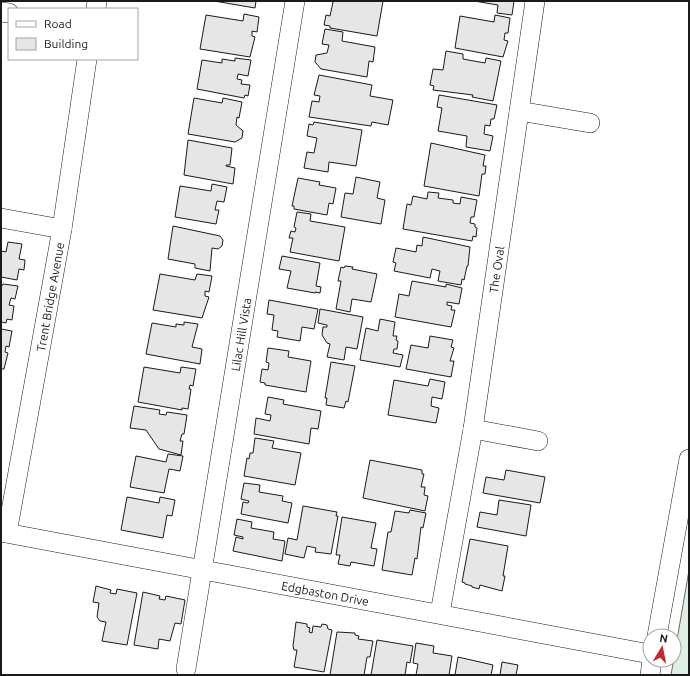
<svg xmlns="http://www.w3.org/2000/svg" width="690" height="676" font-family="Ubuntu,sans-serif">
	<rect width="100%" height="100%" fill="#fff"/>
	<path fill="#e0efe3" stroke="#6a6a6a" d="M689 570V675H671Z"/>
	<path fill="#e6e6e6" stroke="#1a1a1a" d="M214 1H256L255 8Z
		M331 1H383L377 36 330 28V26L324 25 326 15 330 16 333 2Z
		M474 1H514L512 15 497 13 498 5Z
		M244 14 259 17 257 32 252 31V36L255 37 250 57 200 49 206 15 243 21Z
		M495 15 510 18 508 33H505L504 40 508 41 503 57 455 48 460 16 494 22Z
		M325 29 343 32 342 41 375 47 373 62 369 61 367 77 321 69 315 62 316 55 327 53 329 45 322 44Z
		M446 51 463 54V59L485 63 486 58 501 61 493 101 472 97 473 95 433 90 434 86 430 85 433 69 443 70Z
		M235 58 251 60 248 76 238 74 237 79 242 80 241 84 250 85 248 96 245 95 244 98 197 89 202 60 222 63V59L235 61Z
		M319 75 372 85 370 96 393 100 388 125 372 122 371 126 309 117 312 101 319 102 320 96 314 95Z
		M439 95 497 105 494 119H491L490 126 485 125 484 134 493 136 490 151 466 147 467 136 438 131 442 108 437 107Z
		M194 98 222 103 223 98 242 102 239 118 237 117 236 125 243 131 242 138 235 142 188 134Z
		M314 122 362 130 356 166 329 162 328 172 304 168 307 152 314 153 317 138 307 136 309 124 313 125Z
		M188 140 232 148 230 165H226V166L235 168 233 184 184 175Z
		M431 143 485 155 483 166H486L485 174H482L479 196 424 186Z
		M356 177 380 182 377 198 385 200 381 224 341 217 345 193 353 194Z
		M298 178 320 182 319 185 336 188 333 204 329 203 327 215 294 209V206H292Z
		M212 184 227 187 224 202 217 201 215 210H219L216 224 175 217 180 186 211 191Z
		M428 192 439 193 438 198 453 200V203L460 204 461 197 477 200 474 217H471L470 223 475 224V227L477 228 476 237 473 236 472 241 403 229 407 204 411 205 413 196 427 199Z
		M297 212 311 214 310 221 345 227 339 261 290 252 293 238H289L291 231 295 232 296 228 294 227Z
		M173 226 220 236 223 240 222 246 218 249 212 248 210 271 195 268V264L168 259Z
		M423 237 470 247 468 266H467L464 280 462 279 461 285 438 281 440 271 432 269 430 278 394 271 396 263 393 262 396 248 416 252 417 245 422 246Z
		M8 242 22 244 19 259 25 260 24 270 19 269 17 280 1 277V251L6 252Z
		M282 256 320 263 316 286 321 287 320 293 315 292V293L287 288 291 271 279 269Z
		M345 266 353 267 352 269 377 274 371 302 352 299 350 312 336 309 341 281H338L341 267 344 268Z
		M160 274 195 280 197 274 212 276 209 292 205 291V296L209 297 202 318 153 310Z
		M412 281 446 287V284L462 288 459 304 447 302V305L452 306 451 310H455L451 327 395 317 399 294 409 296Z
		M3 284 18 286 15 299 11 298 9 305 14 306 12 320 7 319 6 323 1 322V287Z
		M269 300 318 309 314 329 302 327 300 341 277 337 278 331 272 330 274 315 267 314Z
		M320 309 363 317 357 349 346 347 344 360 327 357 330 344 327 343 322 335 323 327H327V325L318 323Z
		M380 319 395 322 393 336H397L396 340 398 341 397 349H394L393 353 403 355 400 367 360 360 366 328 378 331Z
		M184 322 198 324 192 347 202 349 200 364 146 354 152 323 176 327V324L184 325Z
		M1 329 12 331 9 347 6 346 5 352 8 353 4 369H1Z
		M430 336 453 340 451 347 454 348 450 361H454L451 377 406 369 411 345 428 348Z
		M268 348 289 351 288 357 311 361 306 392 265 385V383L260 382 262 369 268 370 269 363 266 362Z
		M331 362 355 366 348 402 346 401 344 408 326 405 327 398H325Z
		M144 367 180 373 181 367 196 369 193 386 190 385 189 389H191L188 409 182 408V410L138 402Z
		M430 379 445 382 442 399 432 397 431 406 439 408 436 423 388 415 394 380 428 386Z
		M268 397 284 400 283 404 321 411 318 429 311 428 309 444 254 434 256 418 270 421 271 415 265 414Z
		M134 406 160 410 159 414 166 415 167 412 187 415 184 434H182L180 441H183L181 455 159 449 146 430 130 428Z
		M255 438 274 441 272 448 301 453 295 485 244 476 247 458 249 459 250 453H253Z
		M168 454 183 456 180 471 169 469 164 493 130 487 136 456 166 462Z
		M370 460 422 470V474H424L421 487H425L424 495 428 496 425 511 363 498Z
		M506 470 545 477 540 503 483 493 486 477 504 480Z
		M244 483 260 485 259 492 283 496 282 501 292 503 288 523 241 514 243 502 248 503 249 501 241 499Z
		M127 497 159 503 160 497 175 500 172 516 167 515 163 538 121 530Z
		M499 500 531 505 526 536 477 527 480 512 497 515Z
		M303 506 337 512 336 516H338L331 554 315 552 316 548 307 546 304 558 285 554 288 538 297 540Z
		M410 510 426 513 423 528 421 527 417 559 415 558 412 575 382 570 388 532H391L395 511 409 513Z
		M342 517 376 523 371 548 377 549 374 566 351 562 350 566 338 564 340 555H336Z
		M237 519 252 522 251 528 274 532 273 539 285 541 282 561 233 551 236 537 243 539V537L234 535Z
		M470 539 508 546 503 576H505L502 591 480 585 479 589 472 587V586L465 584V583L462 582Z
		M96 586 111 590 110 593 116 594 117 589 137 593 127 645 102 641 106 622 100 621 97 617 99 603 93 602Z
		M143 592 160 596 159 599 165 600 166 596 185 600 181 624 175 623 170 641 159 639 158 649 134 645Z
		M296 622 307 624V627L310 628 309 632 312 633 313 626 321 627 322 624 327 625 328 629 332 630 324 672 294 667 297 650H294L293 646Z
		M337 632 355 633V635L359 636 358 639 373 641 370 657H367L364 675H330Z
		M377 640 413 646 410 663 407 662 405 675H371Z
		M416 643 434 646 433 653 452 656 449 675H416L418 664 413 663Z
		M458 657 493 665 491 675H455Z
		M502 662 518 665 516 675H500Z"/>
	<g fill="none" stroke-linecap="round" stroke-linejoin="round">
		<defs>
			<g id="minor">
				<path d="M96 9 97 1"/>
				<path d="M1 12 9 13"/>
				<path d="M519 111 590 123"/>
				<path d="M1 218 62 229"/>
				<path d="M473 429 538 441"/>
				<path id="s1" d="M1 532 650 654"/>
				<path id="s2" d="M7 533 62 229 87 59"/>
				<path id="s3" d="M440 613 473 429 535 1"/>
				<path d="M657 636 689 459"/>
				<path id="s4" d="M186 669 295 1"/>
				<path d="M650 675 652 660"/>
			</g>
		</defs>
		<use href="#minor" stroke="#1a1a1a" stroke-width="20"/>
		<use href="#minor" stroke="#fff" stroke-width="19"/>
	</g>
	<g text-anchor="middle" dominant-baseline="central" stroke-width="3" stroke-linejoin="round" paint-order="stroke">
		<g font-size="12" fill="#1a1a1a" stroke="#fff">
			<text stroke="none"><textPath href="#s3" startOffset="348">The Oval</textPath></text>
			<text stroke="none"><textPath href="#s2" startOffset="240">Trent Bridge Avenue</textPath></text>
			<text stroke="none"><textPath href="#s4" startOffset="339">Lilac Hill Vista</textPath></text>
			<text stroke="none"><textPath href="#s1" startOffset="330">Edgbaston Drive</textPath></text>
		</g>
	</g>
	<rect width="690" height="676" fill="none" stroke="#1a1a1a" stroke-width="4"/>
	<rect x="8" y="8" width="130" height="52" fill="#ffffff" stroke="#a3a3a3"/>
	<rect x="16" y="21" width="20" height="6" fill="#ffffff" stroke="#a3a3a3"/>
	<text x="44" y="28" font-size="12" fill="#1a1a1a">Road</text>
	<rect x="16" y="38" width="20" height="12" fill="#e6e6e6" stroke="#a3a3a3"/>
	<text x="44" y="48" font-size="12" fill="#1a1a1a">Building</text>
	<g transform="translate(662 648) rotate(10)"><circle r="19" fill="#ffffff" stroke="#a3a3a3"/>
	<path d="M0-3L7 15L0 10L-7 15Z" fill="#c62828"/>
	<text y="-6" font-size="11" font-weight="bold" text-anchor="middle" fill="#1a1a1a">N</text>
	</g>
</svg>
